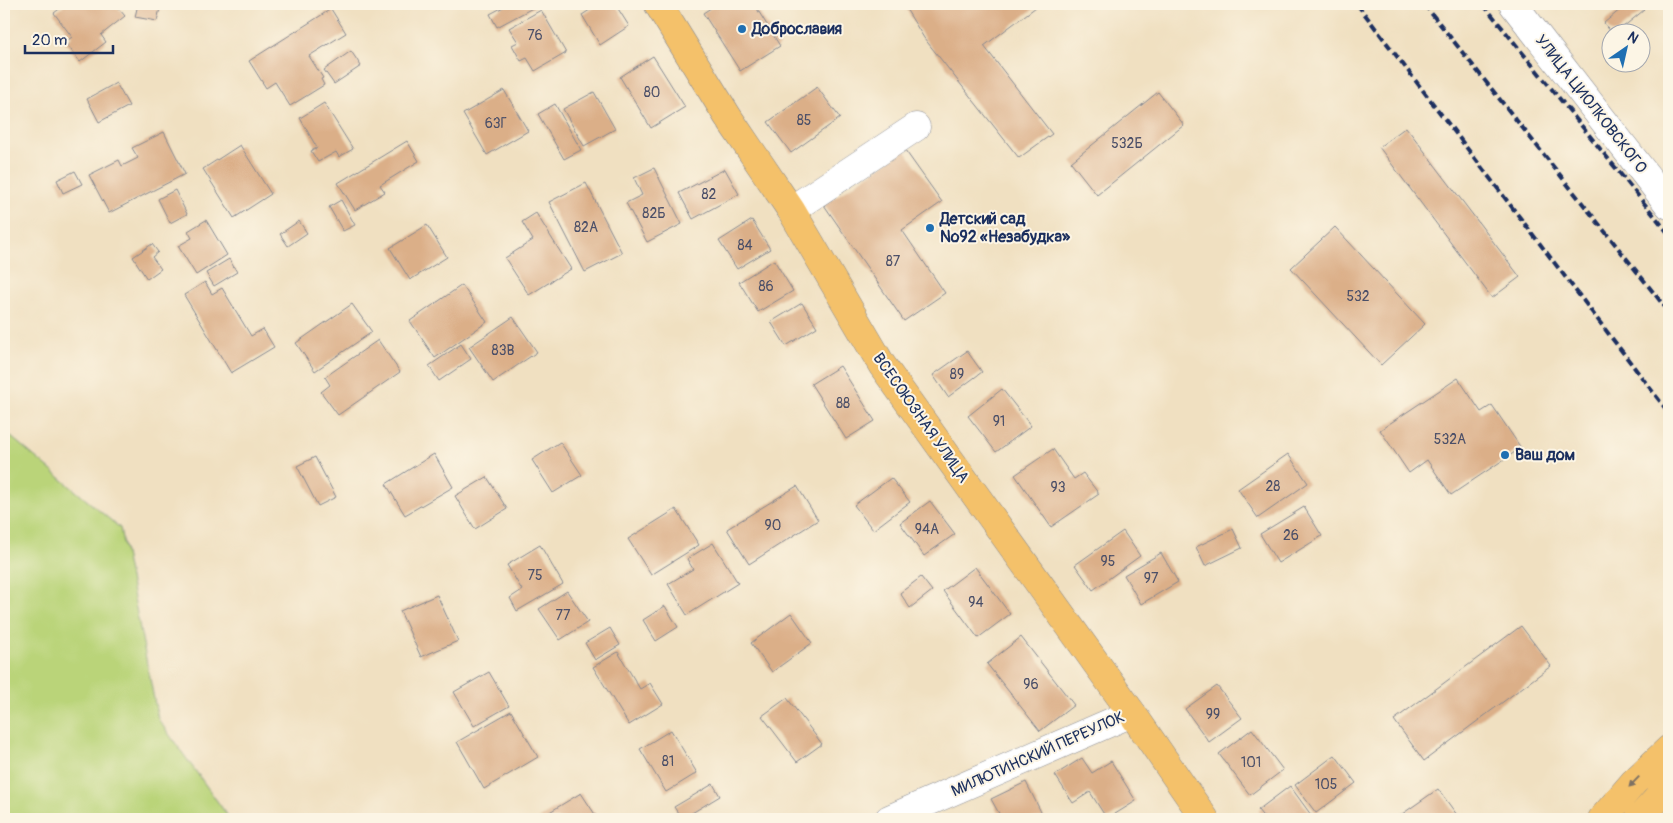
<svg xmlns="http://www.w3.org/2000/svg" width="1673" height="823" font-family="Pangolin,sans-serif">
	<rect width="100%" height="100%" fill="#fcf5e5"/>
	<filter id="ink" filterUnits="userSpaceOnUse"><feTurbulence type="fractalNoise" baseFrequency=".02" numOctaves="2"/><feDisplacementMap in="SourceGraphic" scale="10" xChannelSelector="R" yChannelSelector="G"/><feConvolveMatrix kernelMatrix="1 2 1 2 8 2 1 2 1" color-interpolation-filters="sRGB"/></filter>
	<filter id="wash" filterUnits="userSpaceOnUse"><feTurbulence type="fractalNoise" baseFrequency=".0096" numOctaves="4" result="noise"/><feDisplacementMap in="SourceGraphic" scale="20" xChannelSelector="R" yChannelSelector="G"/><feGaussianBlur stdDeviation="1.12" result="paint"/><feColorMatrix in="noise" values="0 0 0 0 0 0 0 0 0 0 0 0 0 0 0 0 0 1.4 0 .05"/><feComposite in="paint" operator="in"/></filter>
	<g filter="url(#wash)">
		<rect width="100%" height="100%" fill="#f0e0c1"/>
		<path fill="#bad479" stroke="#6a826c" d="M4 431 120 528 158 719 230 819H4Z"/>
		<g id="blocks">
			<path fill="#dbaf88" d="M66 4H102L105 8 111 4H115L125 16 101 35 106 42 80 62 65 42 72 37 54 13Z
				M138 4H161L157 21 135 17Z
				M509 4H540L497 27 490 14Z
				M599 4H615L629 26 600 45 582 15Z
				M717 4H754L780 46 740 71 703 13Z
				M903 4H1040L984 46 1052 134 1019 158 924 38Z
				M1627 4H1638L1644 10 1617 32H1611L1604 23Z
				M331 9 346 33 309 56 323 78 321 79 324 85 290 106 275 82 266 88 249 61Z
				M541 10 566 53 535 71 527 58 521 61 512 45 518 42 509 28Z
				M351 51 361 66 334 84 324 70Z
				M653 56 685 107 651 128 620 77Z
				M116 83 129 106 99 122 87 99Z
				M817 87 840 118 791 153 768 122Z
				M504 90 528 131 487 155 463 114Z
				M594 92 615 129 584 146 563 109Z
				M1158 92 1184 125 1097 195 1071 162Z
				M324 103 353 149 339 157 336 152 318 162 311 151 317 148 300 118Z
				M555 104 581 150 564 159 538 114Z
				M1406 127 1520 277 1492 298 1379 147Z
				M164 132 185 174 109 213 89 175 119 160 122 166 138 158 132 148Z
				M407 141 419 161 380 185 385 192 355 210 338 183Z
				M240 145 271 194 234 218 203 169Z
				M905 150 942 202 902 230 945 293 904 321 824 205Z
				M654 168 682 224 647 242 626 203 642 195 634 178Z
				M725 169 739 194 693 219 679 193Z
				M75 171 82 184 63 193 57 180Z
				M586 183 622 253 585 272 549 202Z
				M175 190 187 214 170 223 158 199Z
				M341 200 355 225 343 231 329 207Z
				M536 213 571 269 529 295 505 258 533 240 522 222Z
				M206 220 227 255 196 275 178 246 192 238 188 231Z
				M752 220 770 249 737 269 719 241Z
				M299 221 307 233 288 246 280 234Z
				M427 225 447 257 410 280 390 248Z
				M1335 227 1425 324 1381 365 1291 268Z
				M152 244 158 252 152 257 161 269 147 279 133 257Z
				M229 259 237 272 214 286 206 273Z
				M774 260 793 291 758 312 739 282Z
				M205 282 212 294 222 288 251 336 263 329 274 347 231 373 184 295Z
				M462 285 487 322 435 358 410 321Z
				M802 303 817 327 786 346 771 322Z
				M352 304 372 332 315 371 296 343Z
				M513 317 537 352 493 382 469 347Z
				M378 340 400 372 338 415 321 392 330 385 325 377Z
				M461 344 471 359 439 381 429 366Z
				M967 351 982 372 948 397 933 375Z
				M840 366 875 421 846 439 811 384Z
				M1458 378 1481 412 1492 405 1521 448 1451 495 1427 460 1409 473 1380 430Z
				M1002 389 1031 426 996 452 968 416Z
				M560 442 582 475 553 493 532 460Z
				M1053 449 1074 479 1083 473 1099 494 1051 527 1015 475Z
				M434 454 453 487 405 515 386 484Z
				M1288 454 1308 483 1258 518 1238 489Z
				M315 457 336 497 318 506 297 466Z
				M487 477 507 509 475 529 455 496Z
				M891 478 910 502 873 530 854 505Z
				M797 486 818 520 749 564 727 529Z
				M930 501 955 534 924 556 900 523Z
				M1304 507 1322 536 1278 563 1260 534Z
				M676 509 699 545 651 575 628 539Z
				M1233 529 1242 548 1205 566 1196 547Z
				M1123 531 1140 556 1093 590 1075 565Z
				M713 543 738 583 687 615 668 584 693 569 687 559Z
				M540 545 563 584 517 611 510 598 522 590 507 565Z
				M1161 553 1178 582 1141 604 1124 575Z
				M975 567 1010 614 978 638 943 591Z
				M921 577 932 591 910 608 900 593Z
				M567 591 588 622 560 640 539 609Z
				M437 595 458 641 421 657 400 611Z
				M665 606 678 627 656 641 643 620Z
				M791 613 812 643 772 672 751 643Z
				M1521 626 1551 666 1424 761 1394 720Z
				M610 628 620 645 595 660 585 643Z
				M1021 637 1074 705 1040 731 987 664Z
				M618 652 640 689 650 683 663 704 629 725 593 667Z
				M489 672 509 706 474 726 454 692Z
				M1217 686 1242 718 1209 742 1185 709Z
				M787 698 822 744 797 762 762 716Z
				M511 711 538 757 484 789 457 742Z
				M1252 729 1283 770 1250 795 1219 754Z
				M671 730 697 773 666 792 640 749Z
				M1335 755 1356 783 1316 813 1295 785Z
				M1082 758 1092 773 1111 761 1136 801 1107 819 1090 792 1073 803 1055 775Z
				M1026 782 1044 818 1002 819 991 799Z
				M713 784 720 796 682 819 674 807Z
				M1290 786 1314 819H1265L1258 810Z
				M1438 789 1460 819H1395Z
				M581 793 598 819H538Z"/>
		</g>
	</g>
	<g filter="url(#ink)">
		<use href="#blocks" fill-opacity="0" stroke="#868890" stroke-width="1"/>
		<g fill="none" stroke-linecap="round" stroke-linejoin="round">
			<defs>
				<path id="minor" d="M1513 4 1669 205
					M791 210 916 127
					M889 819 1132 713"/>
				<path id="major" d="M1602 819 1634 782 1669 749
					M1639 819 1669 786"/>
				<path id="highway" d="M658 4 728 117 791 210 882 365 1132 713 1205 819"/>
			</defs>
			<use href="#minor" stroke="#868890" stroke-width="29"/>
			<use href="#major" stroke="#868890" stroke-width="29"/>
			<use href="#highway" stroke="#868890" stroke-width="29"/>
			<use href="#minor" stroke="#fff" stroke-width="28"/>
			<use href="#major" stroke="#f4c16a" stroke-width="28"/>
			<use href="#highway" stroke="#f4c16a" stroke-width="28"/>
			<path stroke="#1b2f5e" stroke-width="4" stroke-dasharray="8 4" stroke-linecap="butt" d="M1357 4 1669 413
				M1424 4 1669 312
				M1483 4 1669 234"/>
		</g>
		<defs><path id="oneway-solid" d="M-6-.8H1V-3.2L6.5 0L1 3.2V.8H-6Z" transform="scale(1.25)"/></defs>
		<use fill="#7d7163" href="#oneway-solid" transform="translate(1634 782) rotate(134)"/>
	</g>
	<g fill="#1f6fb2" stroke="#fcf5e5" stroke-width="2">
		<circle cx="742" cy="29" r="5"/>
		<circle cx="930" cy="228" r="5"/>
		<circle cx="1505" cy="455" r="5"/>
	</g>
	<g text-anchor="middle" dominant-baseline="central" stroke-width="4" stroke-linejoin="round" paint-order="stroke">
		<g font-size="14" fill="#4b4f68">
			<text x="535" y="35">76</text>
			<text x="652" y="92">80</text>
			<text x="804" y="120">85</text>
			<text x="496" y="123">63Г</text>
			<text x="1127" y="143">532Б</text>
			<text x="709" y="194">82</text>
			<text x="654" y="213">82Б</text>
			<text x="586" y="227">82А</text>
			<text x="745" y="245">84</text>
			<text x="893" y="261">87</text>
			<text x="766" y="286">86</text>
			<text x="1358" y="296">532</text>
			<text x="503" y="350">83В</text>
			<text x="957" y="374">89</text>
			<text x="843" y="403">88</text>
			<text x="999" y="421">91</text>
			<text x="1450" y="439">532А</text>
			<text x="1273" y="486">28</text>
			<text x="1058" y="487">93</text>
			<text x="773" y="525">90</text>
			<text x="927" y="529">94А</text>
			<text x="1291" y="535">26</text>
			<text x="1108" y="561">95</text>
			<text x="535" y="575">75</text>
			<text x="1151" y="578">97</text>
			<text x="976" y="602">94</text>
			<text x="563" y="615">77</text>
			<text x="1031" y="684">96</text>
			<text x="1213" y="714">99</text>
			<text x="668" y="761">81</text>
			<text x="1251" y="762">101</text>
			<text x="1326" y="784">105</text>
		</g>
		<g font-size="16" font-weight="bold" fill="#1b2f5e" stroke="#fcf5e5" text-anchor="start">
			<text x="752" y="29">Доброславия</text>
			<text x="940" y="219">Детский сад<tspan x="940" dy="18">№92 «Незабудка»</tspan></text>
			<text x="1515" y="455">Ваш дом</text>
		</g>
		<g font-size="16" fill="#1b2f5e" stroke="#fcf5e5">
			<text transform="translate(1591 104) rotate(52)">УЛИЦА ЦИОЛКОВСКОГО</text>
			<text transform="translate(921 418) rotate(55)">ВСЕСОЮЗНАЯ УЛИЦА</text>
			<text transform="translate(1038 754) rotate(-24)">МИЛЮТИНСКИЙ ПЕРЕУЛОК</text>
		</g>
	</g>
	<rect width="1673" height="823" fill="none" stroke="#fcf5e5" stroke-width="20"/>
	<g transform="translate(1626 48) rotate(34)"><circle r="24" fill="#fcf5e5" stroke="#a2a6af"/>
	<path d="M0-4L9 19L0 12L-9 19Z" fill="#1f6fb2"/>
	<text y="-8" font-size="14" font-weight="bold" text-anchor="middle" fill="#1b2f5e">N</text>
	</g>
	<path d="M25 45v8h88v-8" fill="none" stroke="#1b2f5e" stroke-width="2.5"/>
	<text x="32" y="45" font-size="15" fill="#1b2f5e" stroke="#fcf5e5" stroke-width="4" paint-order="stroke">20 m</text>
</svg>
